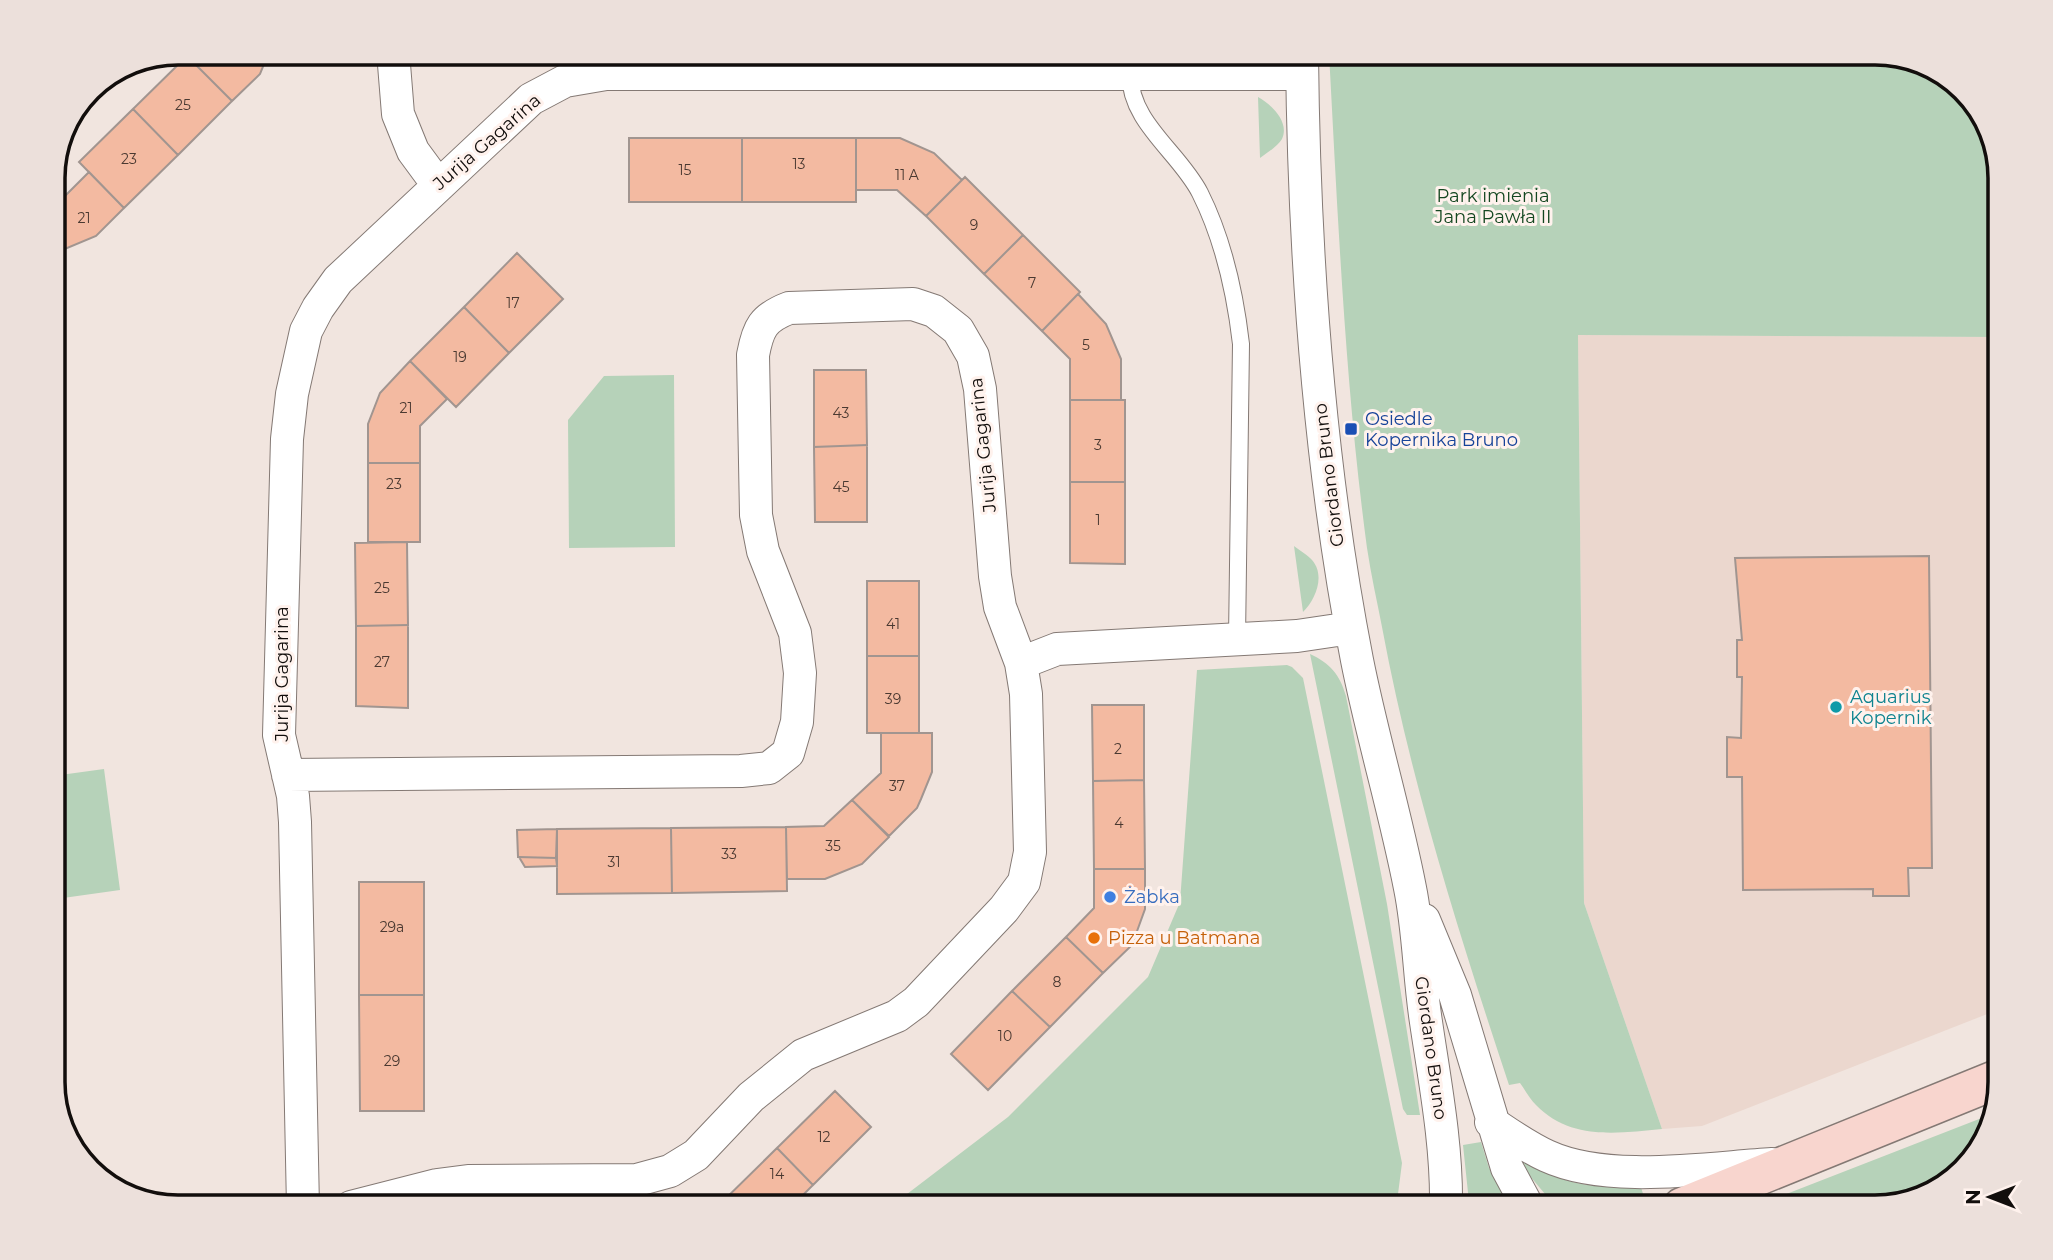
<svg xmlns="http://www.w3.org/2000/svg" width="2053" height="1260" font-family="Montserrat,sans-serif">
	<rect width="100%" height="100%" fill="#f1e5df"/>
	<path fill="#ebd7ce" d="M1578 335 2000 337V1009L1702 1126 1662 1129 1584 903Z"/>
	<path fill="#b6d2b9" d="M1329 53H1875L1938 69 1984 115 2000 170V337L1578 335 1584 903 1662 1129C1618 1133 1571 1141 1536 1105 1530 1099 1525 1090 1520 1083L1509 1085C1459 934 1411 783 1382 627 1377 601 1371 575 1367 548 1345 384 1338 218 1329 53Z
		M1258 97C1271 104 1290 122 1282 139 1278 146 1267 153 1260 158Z
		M674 375 675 547 569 548 568 420 604 376Z
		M1294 546C1300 551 1308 555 1312 560 1326 576 1315 600 1303 612Z
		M1310 654C1330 663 1340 675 1346 696L1387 904 1420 1115H1407L1403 1109Z
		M1287 665 1292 667 1303 678 1402 1163 1398 1194 1391 1207H890L1008 1117 1148 977 1180 902 1197 670Z
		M104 769 120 890 63 898 53 819V776Z
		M1992 1114 1984 1145 1937 1191 1876 1207H1753Z
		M1481 1142 1489 1168 1503 1193 1469 1202 1463 1145Z
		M1521 1158C1566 1186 1588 1189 1640 1184L1647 1207H1569L1545 1194 1519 1163Z"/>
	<path fill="#f3baa1" stroke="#a19590" stroke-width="2" d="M205 52H269L260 74 232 101 194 63Z
		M187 56 232 101 178 155 133 109Z
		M133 109 178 155 124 208 79 162Z
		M629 138H742V202H629Z
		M742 138H856V202H742Z
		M856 138H900L934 153 962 180 926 216 897 190H856Z
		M89 172 124 208 96 236 60 251H53V199H62Z
		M965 177 1023 235 984 274 926 216Z
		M1023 235 1080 292 1042 331 984 274Z
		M517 253 563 299 509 353 464 307Z
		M1078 294 1106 324 1121 359V400H1070V359L1042 331Z
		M464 307 509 353 456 407 410 361Z
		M410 361 447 399 420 426V463H368V424L380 393Z
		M814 370H866L867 445 814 447Z
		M1070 400H1125V482H1070Z
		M867 445V522H815L814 447Z
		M368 463H420V542H368Z
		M1070 482H1125V564L1070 563Z
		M407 542 408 625 356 626 355 543Z
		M1929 556 1932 868H1908L1909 896H1873V889L1743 890 1742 777H1727V737L1741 738 1742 677H1737V640H1742L1735 558Z
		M867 581H919V656H867Z
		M408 625V708L356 706V626Z
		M867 656H919V733H867Z
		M1092 705H1144V780L1093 781Z
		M881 733H932V772L921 799 917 808 889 836 852 800 881 773Z
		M1144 780 1145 869H1094L1093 781Z
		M852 800 889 837 862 864 825 879H787L786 827 824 826Z
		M786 827 787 891 672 893 671 828Z
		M671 828 672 893 557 894V829Z
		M557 829 556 858 518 857 517 830Z
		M519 857 556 858 557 866 525 867Z
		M1094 869H1145V909L1132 945 1103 973 1066 937 1094 908Z
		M359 882H424V995H359Z
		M1066 937 1103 973 1050 1027 1012 991Z
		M1012 991 1050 1027 988 1090 951 1054Z
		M359 995H424V1111H360Z
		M835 1091 871 1127 813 1185 777 1148Z
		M777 1148 813 1185 791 1207H717Z"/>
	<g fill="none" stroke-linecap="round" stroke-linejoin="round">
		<defs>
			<path id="service" d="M1130 74C1130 123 1179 152 1200 193 1224 241 1235 292 1241 344L1237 639"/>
			<path id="minor" d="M393 52 398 114 413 151 438 185
				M1302 54C1304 257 1318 460 1357 660 1372 736 1395 811 1410 888 1419 932 1419 977 1426 1022 1435 1083 1447 1145 1446 1207
				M1021 663 1057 649 1297 636 1351 628
				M288 775 741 771 769 768 788 753 797 722 800 673 795 633 763 551 756 515 753 355C758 328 763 318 789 308L913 304 934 311 958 330 973 356 980 389 995 576 1000 607 1021 663 1026 694 1030 852 1024 882 1004 909 916 1002 897 1016 803 1055 751 1097 696 1155 670 1171 637 1180 468 1181 437 1185 351 1207
				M1424 920 1455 995 1507 1168 1528 1207
				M1491 1122C1509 1134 1527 1147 1547 1156 1608 1184 1706 1168 1772 1164
				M303 1207 295 822 293 796 279 735 287 439 292 394 306 331 318 308 338 280 531 99 565 81 606 74H1302"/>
			<path id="secondary" d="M1682 1207 2000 1078"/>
		</defs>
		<use href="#service" stroke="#847974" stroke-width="18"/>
		<use href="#minor" stroke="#847974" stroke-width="34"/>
		<use href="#secondary" stroke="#847974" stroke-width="41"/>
		<use href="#service" stroke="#fff" stroke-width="16"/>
		<use href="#minor" stroke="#fff" stroke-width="32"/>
		<use href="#secondary" stroke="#f8d5ce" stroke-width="38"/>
	</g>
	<rect fill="#1a4fb4" stroke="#fff2ed" stroke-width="2.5" x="1344" y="422" width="14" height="14" rx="3.5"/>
	<circle fill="#0f9aa8" stroke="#fff2ed" stroke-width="2.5" cx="1836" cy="707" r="7"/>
	<circle fill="#3f7fe0" stroke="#fff2ed" stroke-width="2.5" cx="1110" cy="897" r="7"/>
	<circle fill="#e8710a" stroke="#fff2ed" stroke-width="2.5" cx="1094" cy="938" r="7"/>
	<g text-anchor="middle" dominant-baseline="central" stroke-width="6" stroke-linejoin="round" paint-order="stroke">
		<g font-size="14" fill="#4a3931">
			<text x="183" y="105">25</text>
			<text x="129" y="159">23</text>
			<text x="799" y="164">13</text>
			<text x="685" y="170">15</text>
			<text x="907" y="175">11 A</text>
			<text x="84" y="218">21</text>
			<text x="974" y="225">9</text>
			<text x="1032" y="283">7</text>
			<text x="513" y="303">17</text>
			<text x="1086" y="345">5</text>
			<text x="460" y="357">19</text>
			<text x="406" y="408">21</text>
			<text x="841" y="413">43</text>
			<text x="1098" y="445">3</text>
			<text x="394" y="484">23</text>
			<text x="841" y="487">45</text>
			<text x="1098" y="520">1</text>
			<text x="382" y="588">25</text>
			<text x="893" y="624">41</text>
			<text x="382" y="662">27</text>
			<text x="893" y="699">39</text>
			<text x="1118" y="749">2</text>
			<text x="897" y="786">37</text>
			<text x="1119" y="823">4</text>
			<text x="833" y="846">35</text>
			<text x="729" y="854">33</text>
			<text x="614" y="862">31</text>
			<text x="392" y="927">29a</text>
			<text x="1057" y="982">8</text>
			<text x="1005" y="1036">10</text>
			<text x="392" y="1061">29</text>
			<text x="824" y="1137">12</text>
			<text x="777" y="1174">14</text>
		</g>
		<g font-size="18" fill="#120e0c" stroke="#fff2ed">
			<text transform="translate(487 142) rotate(-41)">Jurija Gagarina</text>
			<text transform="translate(983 445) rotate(-96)">Jurija Gagarina</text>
			<text transform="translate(1329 475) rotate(-97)">Giordano Bruno</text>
			<text transform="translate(282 674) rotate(-90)">Jurija Gagarina</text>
			<text transform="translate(1431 1048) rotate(82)">Giordano Bruno</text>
		</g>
		<g font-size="18" fill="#144720" stroke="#fff2ed">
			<text x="1493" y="196">Park imienia<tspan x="1493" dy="21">Jana Pawła II</tspan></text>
		</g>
		<g font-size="18" fill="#164399" stroke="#fff2ed" text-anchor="start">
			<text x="1365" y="419">Osiedle<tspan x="1365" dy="21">Kopernika Bruno</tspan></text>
		</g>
		<g font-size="18" fill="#0d838f" stroke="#fff2ed" text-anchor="start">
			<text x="1850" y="697">Aquarius<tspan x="1850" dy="21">Kopernik</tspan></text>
		</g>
		<g font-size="18" fill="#366cbe" stroke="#fff2ed" text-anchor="start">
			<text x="1124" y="897">Żabka</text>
		</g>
		<g font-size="18" fill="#c56008" stroke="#fff2ed" text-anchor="start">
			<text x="1108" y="938">Pizza u Batmana</text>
		</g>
	</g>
	<path d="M0 0H2053V1260H0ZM178 65H1875A113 113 0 0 1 1988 178V1082A113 113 0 0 1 1875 1195H178A113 113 0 0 1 65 1082V178A113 113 0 0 1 178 65Z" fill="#ece0db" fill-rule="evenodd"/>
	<path fill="none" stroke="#120e0c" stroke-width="3.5" d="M178 65H1875A113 113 0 0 1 1988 178V1082A113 113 0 0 1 1875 1195H178A113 113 0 0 1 65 1082V178A113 113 0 0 1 178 65Z"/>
	<g transform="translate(1990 1197) rotate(270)" stroke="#fff2ed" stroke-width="5" paint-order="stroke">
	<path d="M0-5L12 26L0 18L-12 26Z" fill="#120e0c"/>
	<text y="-10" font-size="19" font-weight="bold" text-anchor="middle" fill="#120e0c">N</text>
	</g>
</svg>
